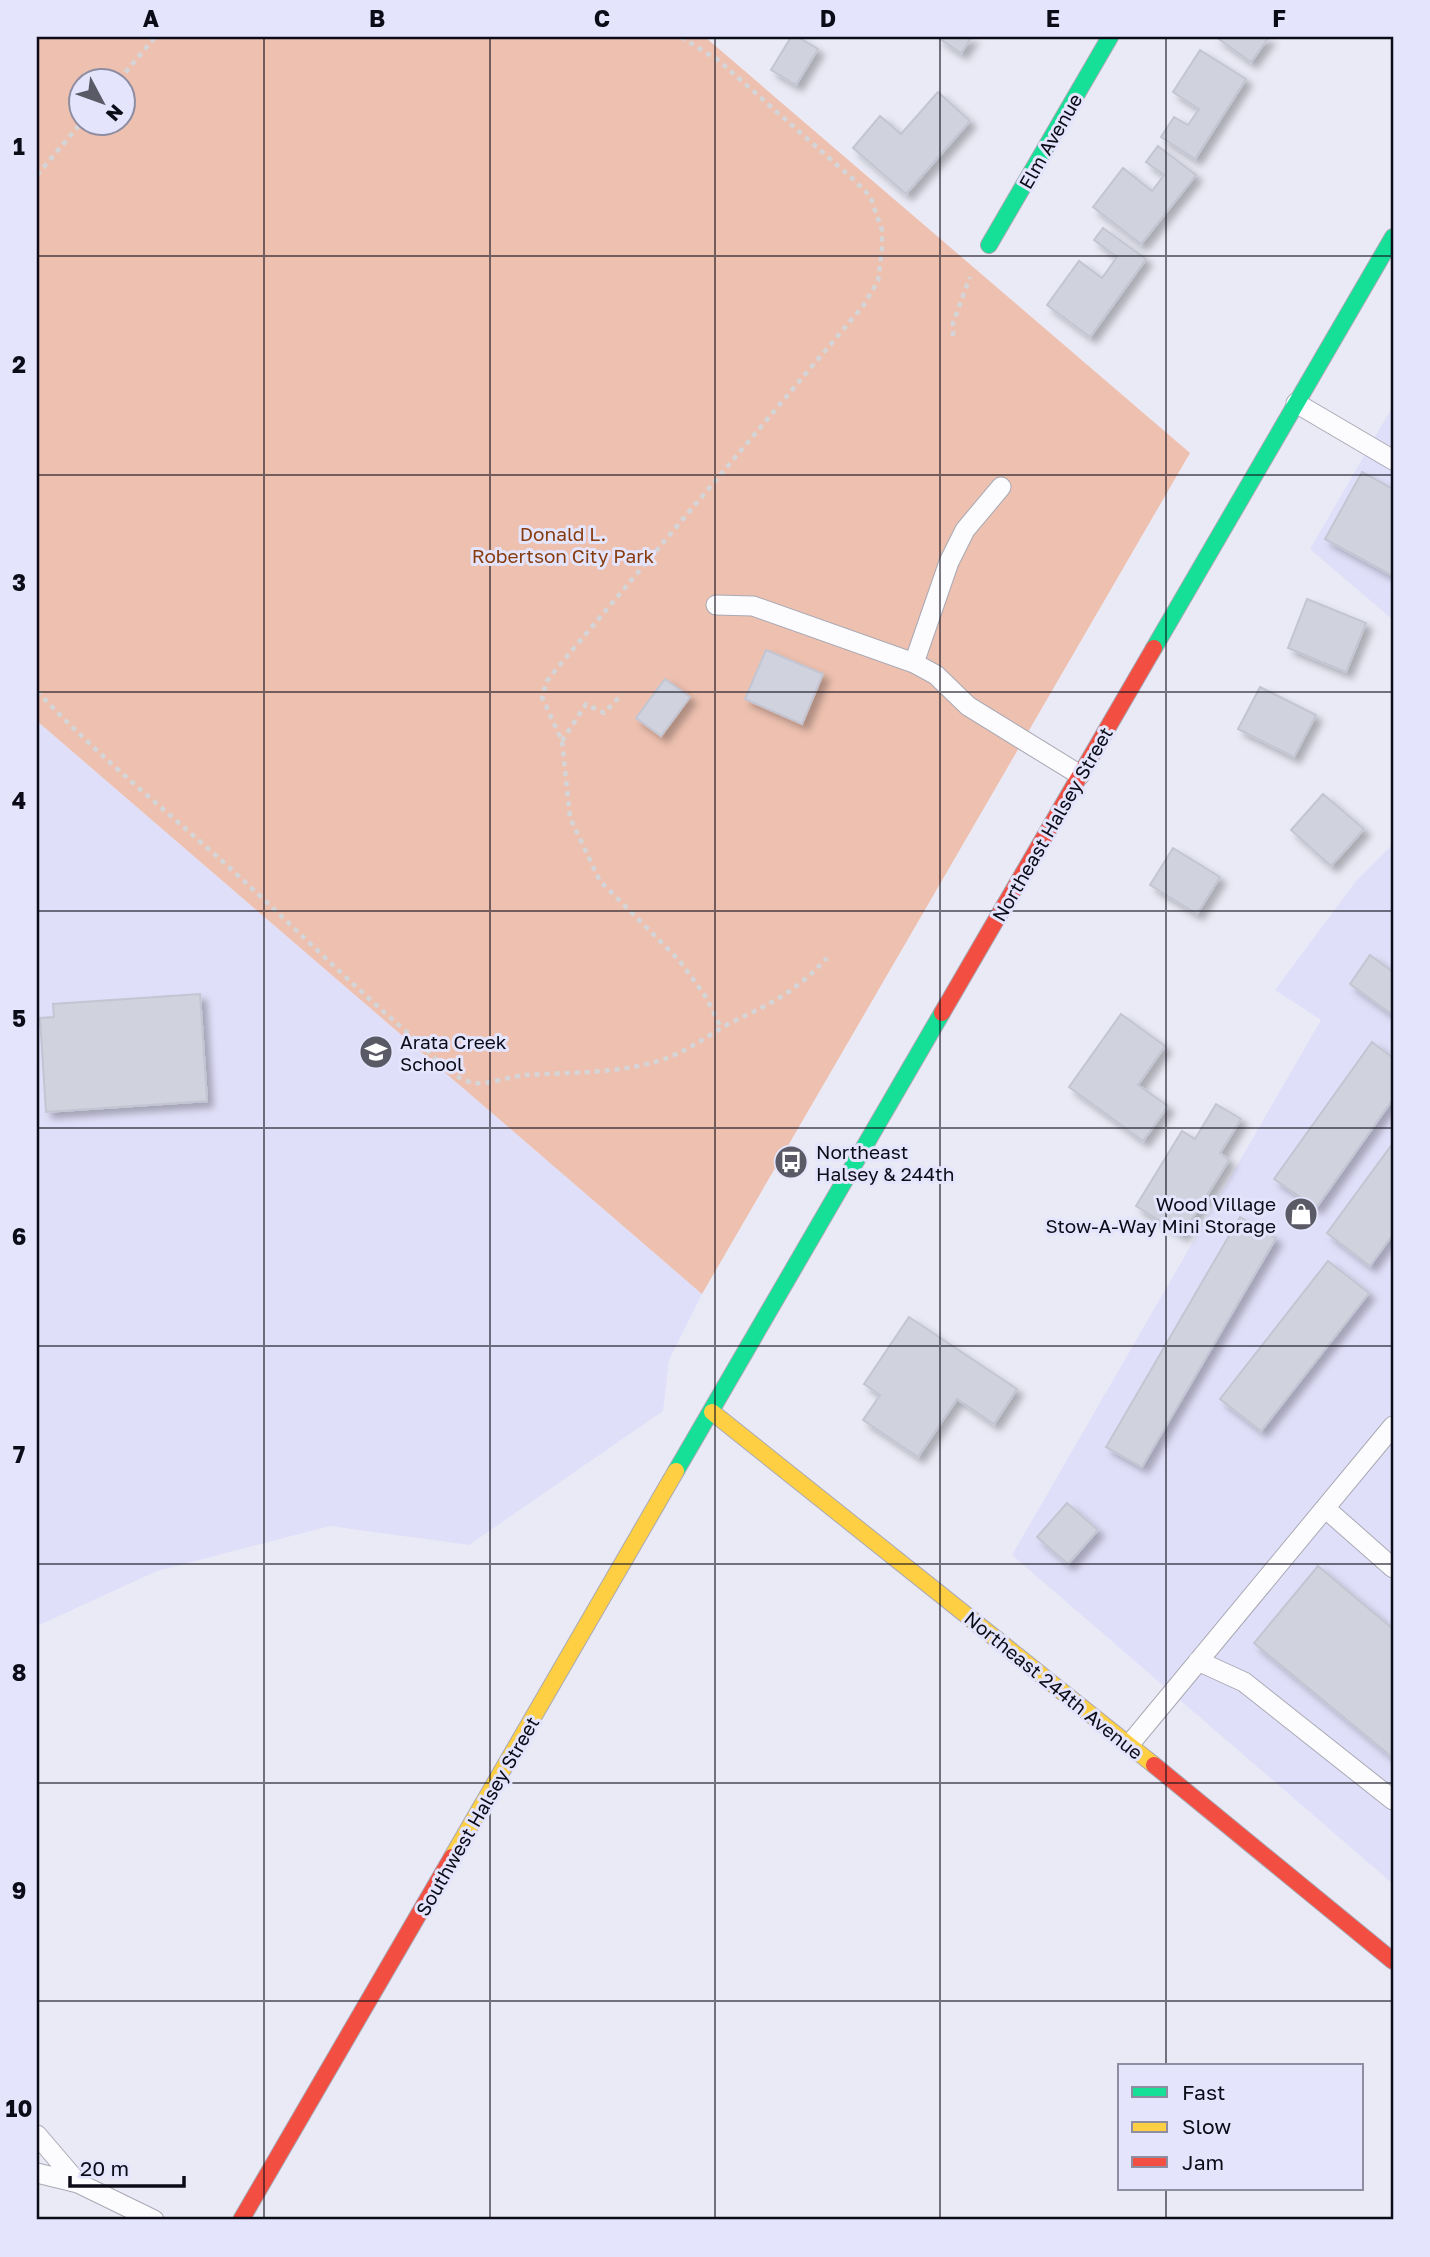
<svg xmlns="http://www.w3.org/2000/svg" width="1430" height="2257" font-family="'Golos Text',sans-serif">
	<defs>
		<filter id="shadow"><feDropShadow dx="6" dy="6" stdDeviation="3.5" flood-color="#0004"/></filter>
	</defs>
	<rect width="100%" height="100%" fill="#eaeaf6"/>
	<path fill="#e0dff9" d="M1393 406V620L1310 549Z
		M37 721 702 1294 669 1360 663 1411 469 1545 330 1526 157 1571 37 1626Z
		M1393 844V1884L1012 1555 1321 1020 1275 990 1356 881Z"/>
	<path fill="#edc0af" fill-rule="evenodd" d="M37 37H705L1190 453 702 1294 37 721ZM80 80H122V122H80Z"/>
	<path fill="#d0d2de" stroke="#c3c6d2" stroke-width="2" filter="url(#shadow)" d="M791 37H798L818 49 796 85 771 70Z
		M937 37H972L961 53Z
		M1216 37H1269L1251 62Z
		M1200 50 1246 79 1195 159 1161 137 1174 117 1188 125 1199 109 1173 92Z
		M938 92 970 121 906 194 853 148 880 116 901 134Z
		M1158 146 1196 175 1141 244 1093 207 1123 168 1152 191 1164 175 1146 162Z
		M1103 228 1146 259 1090 337 1047 305 1079 261 1102 278 1117 257 1094 240Z
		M1362 472 1393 489V576L1325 539Z
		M1307 599 1366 623 1346 672 1288 648Z
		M766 650 823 674 802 724 745 699Z
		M665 679 690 697 661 736 636 718Z
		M1260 687 1316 715 1294 757 1238 729Z
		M1323 794 1364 829 1331 866 1291 830Z
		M1173 848 1220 877 1197 914 1150 885Z
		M1370 955 1393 972V1015L1350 984Z
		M200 994 207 1101 46 1112 40 1018 54 1017 53 1004Z
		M1121 1014 1165 1046 1138 1085 1168 1106 1143 1141 1069 1087Z
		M1372 1042 1393 1058V1099L1316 1208 1274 1179Z
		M1216 1104 1241 1119 1220 1153 1229 1160 1182 1235 1136 1206 1182 1131 1195 1139Z
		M1393 1143V1234L1370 1266 1327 1233Z
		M1240 1217 1276 1238 1142 1467 1106 1447Z
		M1328 1261 1369 1293 1261 1431 1220 1399Z
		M909 1317 1017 1389 994 1424 957 1399 918 1457 863 1420 880 1395 864 1384Z
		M1067 1503 1098 1530 1068 1564 1037 1537Z
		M1318 1566 1393 1629V1758L1254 1643Z"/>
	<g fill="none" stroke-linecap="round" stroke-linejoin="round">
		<defs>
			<path id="lane" d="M1296 403 1393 460
				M716 605 753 606 914 663 936 675 968 706 1080 775
				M914 663 949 562 965 530 1001 487
				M1325 1508 1393 1568
				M1198 1661 1244 1682 1393 1800
				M1129 1745 1393 1426
				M37 2135 78 2183
				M37 2173 78 2183 154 2220"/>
			<path id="fast" d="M989 245 1110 37
				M1154 648 1393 237
				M676 1471 942 1013"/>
			<path id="slow" d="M712 1412 1154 1765
				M452 1857 676 1471"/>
			<path id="jam" d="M942 1013 1154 648
				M1154 1765 1393 1961
				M241 2220 452 1857"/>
		</defs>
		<use href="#lane" stroke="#a9a9b5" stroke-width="21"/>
		<use href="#fast" stroke="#a9a9b5" stroke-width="18"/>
		<use href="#slow" stroke="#a9a9b5" stroke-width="18"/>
		<use href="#jam" stroke="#a9a9b5" stroke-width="18"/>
		<path stroke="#d5d5d8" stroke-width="4.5" stroke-dasharray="5 5" stroke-linecap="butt" d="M681 37 718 60 854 180 870 196 882 230V249L878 281 863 306 558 667 547 681 542 697 562 741 570 818 600 881 679 960 706 997 721 1028
			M119 80 155 37
			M37 175 82 122
			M953 336V323L970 277
			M37 691C101 760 175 817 244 881 301 934 356 989 415 1039 430 1052 453 1080 474 1083 487 1085 511 1076 526 1075 572 1072 623 1074 667 1058 691 1049 710 1034 732 1022 774 1002 795 992 827 958
			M562 741 586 704 604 713 622 694"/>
		<use href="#lane" stroke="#fcfcfe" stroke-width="19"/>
		<use href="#fast" stroke="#16e098" stroke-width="16"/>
		<use href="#slow" stroke="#ffcf43" stroke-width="16"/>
		<use href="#jam" stroke="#f24e42" stroke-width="16"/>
	</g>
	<path fill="none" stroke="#0c0b18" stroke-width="2" stroke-opacity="0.55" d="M264 37V2220M490 37V2220M715 37V2220M940 37V2220M1166 37V2066M37 256H1393M37 475H1393M37 692H1393M37 911H1393M37 1128H1393M37 1346H1393M37 1564H1393M37 1783H1393M37 2001H1393M1166 2189V2220"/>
	<defs>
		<symbol id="school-disc" viewBox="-11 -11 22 22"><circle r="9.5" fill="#5a5966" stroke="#e4e4fc"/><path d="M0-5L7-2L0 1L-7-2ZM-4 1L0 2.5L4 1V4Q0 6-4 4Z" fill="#fff"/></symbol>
		<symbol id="bus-disc" viewBox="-11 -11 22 22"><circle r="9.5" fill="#5a5966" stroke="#e4e4fc"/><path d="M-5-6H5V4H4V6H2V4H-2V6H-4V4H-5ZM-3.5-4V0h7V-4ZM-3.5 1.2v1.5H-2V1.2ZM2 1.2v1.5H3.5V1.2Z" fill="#fff"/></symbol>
		<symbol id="shop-disc" viewBox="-11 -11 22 22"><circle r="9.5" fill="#5a5966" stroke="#e4e4fc"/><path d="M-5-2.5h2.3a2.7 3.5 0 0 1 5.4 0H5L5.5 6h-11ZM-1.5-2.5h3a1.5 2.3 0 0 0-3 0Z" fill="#fff"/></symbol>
	</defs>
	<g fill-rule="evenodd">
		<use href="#school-disc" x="357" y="1033" width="38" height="38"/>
		<use href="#bus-disc" x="772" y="1143" width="38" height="38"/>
		<use href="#shop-disc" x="1282" y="1195" width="38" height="38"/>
	</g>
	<g text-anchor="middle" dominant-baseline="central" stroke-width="6" stroke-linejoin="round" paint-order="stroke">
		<g font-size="19" fill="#0c0b18" stroke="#e4e4fc">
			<text transform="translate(1050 141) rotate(-60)">Elm Avenue</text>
			<text transform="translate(1052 824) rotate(-60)">Northeast Halsey Street</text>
			<text transform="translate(1054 1685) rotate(39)">Northeast 244th Avenue</text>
			<text transform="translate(477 1816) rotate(-60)">Southwest Halsey Street</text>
		</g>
		<g font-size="19" fill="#883c0e" stroke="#e4e4fc">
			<text x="563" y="533">Donald L.<tspan x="563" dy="22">Robertson City Park</tspan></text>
		</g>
		<g font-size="19" fill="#0c0b18" stroke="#e4e4fc" text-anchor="start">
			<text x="400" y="1041">Arata Creek<tspan x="400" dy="22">School</tspan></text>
			<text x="816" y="1151">Northeast<tspan x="816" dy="22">Halsey &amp; 244th</tspan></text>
			<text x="1276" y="1203" text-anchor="end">Wood Village<tspan x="1276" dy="22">Stow-A-Way Mini Storage</tspan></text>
		</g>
	</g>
	<rect width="1430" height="2257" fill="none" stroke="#e4e4fc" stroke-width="77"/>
	<rect x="1118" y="2064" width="245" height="126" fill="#e4e4fc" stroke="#8e8da1" stroke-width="2"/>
	<rect x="1132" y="2087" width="35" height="10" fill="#16e098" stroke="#8e8da1" stroke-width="2"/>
	<text x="1182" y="2100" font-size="21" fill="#0c0b18">Fast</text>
	<rect x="1132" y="2122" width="35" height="10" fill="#ffcf43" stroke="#8e8da1" stroke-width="2"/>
	<text x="1182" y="2134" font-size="21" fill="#0c0b18">Slow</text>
	<rect x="1132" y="2157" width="35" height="10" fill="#f24e42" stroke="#8e8da1" stroke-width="2"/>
	<text x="1182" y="2170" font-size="21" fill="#0c0b18">Jam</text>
	<g transform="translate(102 102) rotate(131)"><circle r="33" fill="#e4e4fc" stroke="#8e8da1" stroke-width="2"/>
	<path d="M0-5L12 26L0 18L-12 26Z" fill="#5a5966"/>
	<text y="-10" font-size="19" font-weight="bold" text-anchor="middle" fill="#0c0b18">N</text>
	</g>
	<path d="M70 2176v10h114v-10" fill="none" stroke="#0c0b18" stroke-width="3.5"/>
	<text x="80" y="2176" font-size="21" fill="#0c0b18" stroke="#e4e4fc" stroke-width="5" paint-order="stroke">20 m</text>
	<rect x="38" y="38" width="1354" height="2180" fill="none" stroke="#0c0b18" stroke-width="2.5"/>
	<g font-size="23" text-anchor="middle" font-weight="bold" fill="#0c0b18">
		<text x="151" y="27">A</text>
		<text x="377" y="27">B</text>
		<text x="602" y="27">C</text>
		<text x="828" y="27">D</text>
		<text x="1053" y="27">E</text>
		<text x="1279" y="27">F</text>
		<text x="19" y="155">1</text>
		<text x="19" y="373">2</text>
		<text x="19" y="591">3</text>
		<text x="19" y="809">4</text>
		<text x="19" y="1027">5</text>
		<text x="19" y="1245">6</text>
		<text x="19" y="1463">7</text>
		<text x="19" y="1681">8</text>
		<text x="19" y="1899">9</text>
		<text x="19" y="2117">10</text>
	</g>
</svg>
